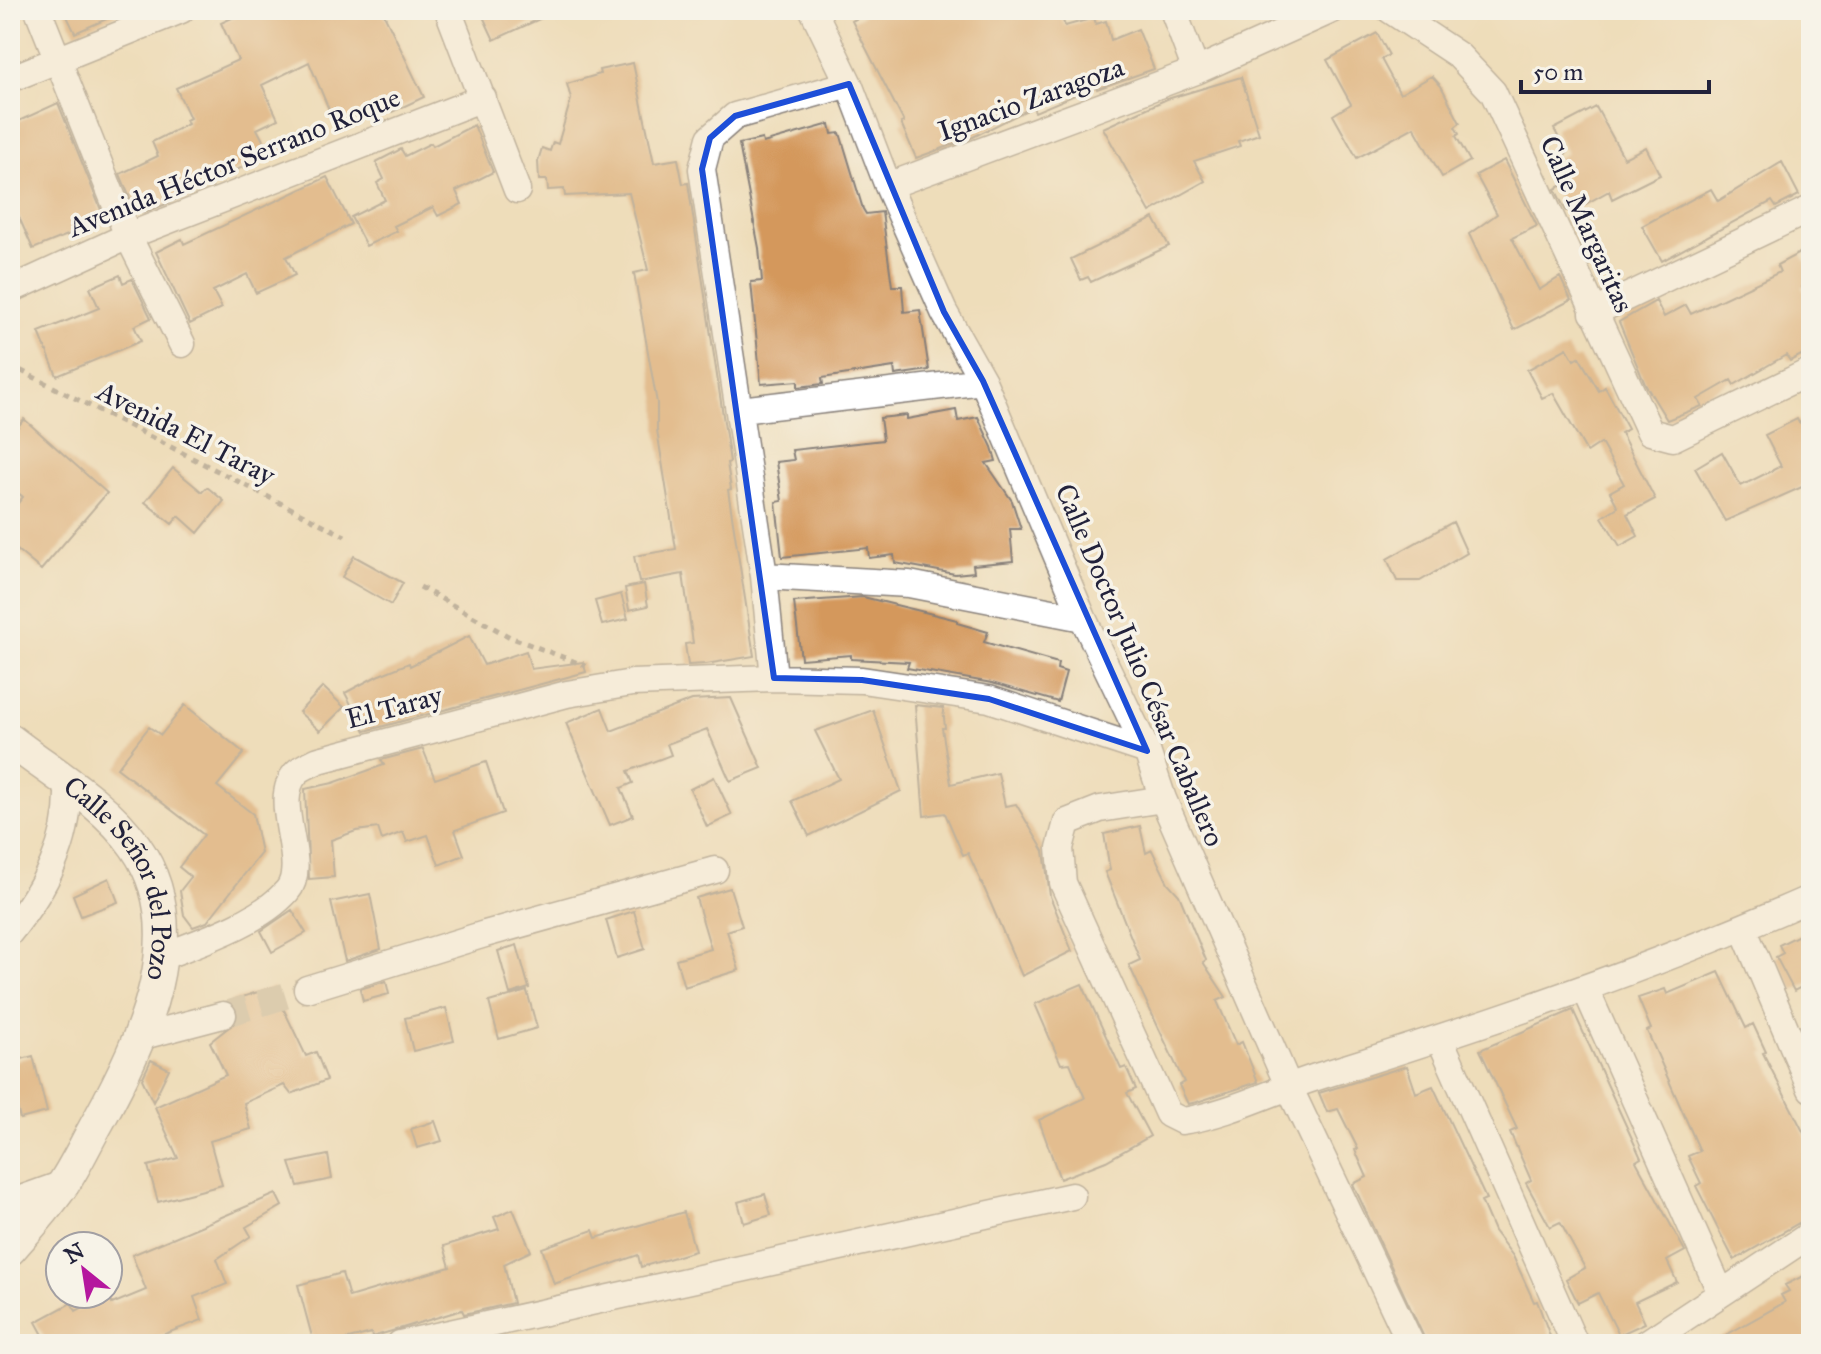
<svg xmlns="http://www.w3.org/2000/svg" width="1821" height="1354" font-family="'IM FELL Great Primer',serif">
	<rect width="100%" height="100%" fill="#f7f3e8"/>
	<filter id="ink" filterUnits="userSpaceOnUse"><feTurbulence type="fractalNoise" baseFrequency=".0125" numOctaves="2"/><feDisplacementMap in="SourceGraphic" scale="16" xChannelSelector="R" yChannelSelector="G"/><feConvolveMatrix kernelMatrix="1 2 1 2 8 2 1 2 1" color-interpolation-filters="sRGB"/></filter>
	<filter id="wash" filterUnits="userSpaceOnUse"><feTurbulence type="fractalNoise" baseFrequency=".006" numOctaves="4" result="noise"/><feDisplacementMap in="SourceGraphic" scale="32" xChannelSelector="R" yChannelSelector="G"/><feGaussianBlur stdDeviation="1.8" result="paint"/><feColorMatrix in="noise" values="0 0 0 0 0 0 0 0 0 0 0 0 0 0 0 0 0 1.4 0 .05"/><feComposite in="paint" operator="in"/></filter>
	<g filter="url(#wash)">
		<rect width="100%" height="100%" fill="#eeddba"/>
		<g id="blocks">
			<path fill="#d4985b" d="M64 10H127L75 33Z
				M249 10H382L424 97 392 112 387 103 335 124 309 62 262 85 278 119 257 129 270 154 166 204 143 213 140 205 134 208 120 174 158 156 152 142 188 124 186 120 190 118 176 88 238 60 221 23Z
				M480 10H559L494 40Z
				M872 10H1059L1065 26 1094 18 1096 24 1106 21 1111 40 1138 29 1154 69 1097 89 1096 86 1035 112 1033 107 971 138 916 158 901 123 904 122 852 21Z
				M1377 33 1389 55 1381 59 1400 94 1432 76 1441 86 1460 123 1455 127 1459 134 1456 136 1470 161 1442 177 1414 127 1357 158 1333 115 1351 104 1327 60Z
				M633 63 654 163 678 159 683 184 688 183 730 462 727 463 731 489 728 490 754 656 706 664 688 665 685 644 693 643 683 574 639 582 634 556 676 549 657 430V403L634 273 648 270 629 193 565 196 564 189 548 190 547 180H539L538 161 542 148 550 151 553 142 558 144 571 99 567 84 600 74 599 70Z
				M1241 77 1259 134 1238 141 1240 146 1194 161 1205 181 1150 212 1103 128 1167 99Z
				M58 103 105 220 33 249 10 197V125Z
				M1596 107 1624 158 1646 147 1660 175 1612 199 1609 191 1573 211H1566L1555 189 1567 183 1554 160 1567 153 1554 129Z
				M830 124 832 134 840 133 863 209 866 214 882 212 892 286H902L904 312 920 310 929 370 895 375 894 367 822 378 823 384 798 387V381L761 384 751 282 762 281 759 248 739 144 762 139 763 143Z
				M474 125 493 172 456 191 462 204 438 216 433 207 394 226 397 231 366 246 351 217 385 200 377 183 384 179 376 162 401 149 405 156 431 143 433 146Z
				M1504 160 1537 226 1512 238 1539 290 1560 277 1571 300 1514 330 1469 234 1497 214 1476 175Z
				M1782 162 1799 195 1776 207 1772 201 1662 261 1642 226 1711 189 1718 201Z
				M327 177 351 224 286 257 295 275 256 293 247 274 213 291 222 308 190 324 156 252 182 239 184 244Z
				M1154 218 1169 246 1091 282 1088 277 1081 280 1071 259Z
				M1801 252 1811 271V282L1802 287 1811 302V350L1790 361 1786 355 1734 385 1731 380 1698 399 1702 406 1667 420 1645 384 1619 322 1656 301 1664 317 1686 305 1691 314 1780 272 1777 265Z
				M120 275 123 283 132 279 151 318 134 326 141 341 57 376 39 332 99 308 90 288Z
				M1567 348 1574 360 1579 357 1599 391 1605 387 1628 429 1621 433 1655 499 1627 514 1638 536 1620 546 1602 517 1618 507 1610 492 1624 484 1601 443 1587 452 1553 393 1542 398 1527 370Z
				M956 410 958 421 978 417 992 447 996 461 986 463 1012 501 1021 529H1010L1013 561 973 565 974 572 955 574 895 563 894 555 869 558 868 548 782 557 776 502 782 501 776 462 794 460 792 450 883 440 880 418 907 415V419Z
				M1811 417V483L1725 521 1695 468 1722 452 1741 486 1781 466 1765 435 1797 419 1799 423Z
				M24 419 107 493 41 570 10 544V513L23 497 10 486V436Z
				M173 468 202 492 207 487 224 501 198 533 179 516 172 524 145 502Z
				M1453 522 1467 553 1420 581H1397L1387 559Z
				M354 556 403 583 391 605 342 577Z
				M644 584 648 606 629 610 625 588Z
				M621 594 628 619 602 625 595 601Z
				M863 597 957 620V623L988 632 984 642 1058 663 1057 669 1066 672 1058 702 992 683 907 668 909 662 851 659V655L801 659 794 602Z
				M469 636 484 665 526 651 531 669 583 662 586 672 365 731 345 693 377 676 409 663 410 666Z
				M323 687 344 707 320 731 299 712Z
				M731 698 762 768 730 781 707 729 667 744 671 755 628 771 633 783 621 788 633 816 610 825 566 723 602 708 611 731 692 700Z
				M185 705 244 753 217 786 253 814 261 853 207 922 193 927 184 915 180 891 191 877 179 867 204 835 117 768 149 727 161 735Z
				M915 705 943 708 945 728H942L951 784 998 773 1005 806 1016 804 1044 851 1050 896 1072 951 1022 976 985 890 968 853 963 855 945 813 924 816Z
				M873 710 901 791 809 836 792 801 839 779 815 731Z
				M423 749 435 779 486 762 503 813 455 830 464 855 439 865 428 835 407 842 403 832 382 840 378 828 356 831 331 840 334 877 309 879 305 789 333 783 384 765 381 760Z
				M714 777 732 815 707 827 690 789Z
				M1140 826 1146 853 1152 850 1168 883 1179 895 1206 960 1203 962 1226 997 1217 1001 1236 1045 1242 1042 1258 1082 1197 1102 1188 1104 1179 1085 1184 1082 1129 965 1140 960 1105 872 1110 870 1104 834Z
				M109 878 118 902 81 916 73 895Z
				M730 888 742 926 727 931 739 970 684 987 676 959 711 949 696 898Z
				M370 894 381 949 345 961 331 902Z
				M292 910 306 933 272 952 261 931Z
				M634 911 645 949 617 958 606 920Z
				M1811 929V982L1794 991 1776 957 1783 953 1779 945Z
				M517 945 529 988 510 994 498 951Z
				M1719 972 1746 1028 1753 1024 1766 1052 1763 1053 1811 1147V1216L1734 1260 1696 1186 1701 1183 1688 1156 1700 1151 1647 1031 1651 1029 1638 998 1665 989 1667 994Z
				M386 981 389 994 363 1001 360 989Z
				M1082 984 1121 1069 1126 1067 1136 1089 1127 1093 1150 1136 1106 1161 1060 1179 1039 1120 1085 1098 1070 1063 1061 1064 1035 1004Z
				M273 987 306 1056 316 1052 327 1080 291 1094 284 1085 244 1103 251 1129 210 1141 222 1185 158 1202 148 1166 178 1158 155 1107 226 1075 210 1042 238 1020V1010L230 1001Z
				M527 991 537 1028 499 1039 489 1002Z
				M446 1008 454 1041 413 1051 405 1018Z
				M1573 1010 1641 1158 1636 1161 1685 1251 1667 1261 1677 1282 1635 1302 1645 1323 1619 1335 1598 1293 1578 1303 1566 1279 1585 1268 1560 1222 1550 1227 1526 1183 1531 1180 1510 1132 1517 1129 1480 1050Z
				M33 1056 47 1112 20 1119 16 1103 10 1104V1062Z
				M151 1060 169 1069 153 1102 142 1079Z
				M1407 1066 1416 1093 1433 1086 1486 1199 1481 1201 1494 1231 1513 1256 1534 1302 1537 1301 1553 1344H1427L1353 1184 1367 1177 1355 1150 1358 1149 1338 1109 1327 1112 1319 1093Z
				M435 1121 442 1141 417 1148 411 1129Z
				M328 1155 332 1179 298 1186 290 1163Z
				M276 1194 282 1206 246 1227 251 1236 217 1259 227 1284 194 1297 202 1320 138 1344H48L36 1322 71 1303 76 1311 107 1294 112 1304 146 1290 132 1255Z
				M765 1194 771 1215 744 1223 738 1202Z
				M513 1209 531 1251 504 1264 513 1303 464 1314 462 1310 372 1337 371 1333 330 1344H314L298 1285 342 1273 349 1297 450 1267 444 1246 499 1229 494 1217Z
				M684 1212 695 1251 641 1267 638 1255 554 1284 542 1248 593 1230 596 1238Z
				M1811 1272V1344H1710L1785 1302 1781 1295 1789 1291 1785 1285Z"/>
		</g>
	</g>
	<g filter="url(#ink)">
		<use href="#blocks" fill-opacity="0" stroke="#88807a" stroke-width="2"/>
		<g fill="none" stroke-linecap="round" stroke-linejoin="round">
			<path stroke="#c5b8a1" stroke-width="26" stroke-dasharray="26 13" stroke-linecap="butt" d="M223 1015 307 989"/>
			<defs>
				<path id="minor" d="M38 10 128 236 182 344
					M448 10 517 190
					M813 10 849 84 888 186 944 312 983 381 1083 618 1147 751 1163 799 1288 1085 1411 1344
					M1173 10 1196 71
					M1390 10 1458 55 1493 92 1650 432 1673 438 1811 371
					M10 79 181 10
					M888 186 1196 71 1332 10
					M10 290 128 236 483 98
					M1593 313 1806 211
					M740 410 983 381
					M764 576 909 584 1083 618
					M774 678 764 576 702 169 710 138 735 116 849 84
					M1163 799 1100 809 1067 822 1060 848 1063 883 1168 1114 1182 1121C1231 1114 1278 1088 1326 1074 1490 1023 1654 967 1811 898
					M1743 928 1811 1089
					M10 932C45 888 70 843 68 786
					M161 957C199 942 259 923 287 891 311 863 268 801 297 772 302 767 313 763 319 760L567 694 632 683 774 678 862 680 989 699 1147 751
					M1585 988 1720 1291
					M307 989 485 934 715 870
					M143 1036 223 1015
					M1440 1039 1575 1344
					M10 1203 63 1184
					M400 1344 1072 1196
					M1645 1344 1811 1234"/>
				<g id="tertiary">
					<path id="s1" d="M10 740C51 772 105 803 135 846 195 931 142 1041 99 1120 87 1141 77 1163 64 1183 48 1207 28 1228 10 1249"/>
				</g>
			</defs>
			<use href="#minor" stroke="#88807a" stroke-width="29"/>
			<use href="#tertiary" stroke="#88807a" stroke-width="35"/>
			<path stroke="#88807a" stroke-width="5" stroke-dasharray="6 6" stroke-linecap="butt" d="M10 365 345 536
				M420 587 510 637 586 666"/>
			<use href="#minor" stroke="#fff" stroke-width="26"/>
			<use href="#tertiary" stroke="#fff" stroke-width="32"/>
		</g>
	</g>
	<path d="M0 0H1821V1354H0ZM849 84 944 312 983 381 1147 751 989 699 862 680 774 678 702 169 710 138 735 116Z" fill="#eeddba" fill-opacity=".55" fill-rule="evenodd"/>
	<path fill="none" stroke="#1d4ed8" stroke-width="6" stroke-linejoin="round" d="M849 84 944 312 983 381 1147 751 989 699 862 680 774 678 702 169 710 138 735 116Z"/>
	<g text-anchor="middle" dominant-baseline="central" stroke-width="7" stroke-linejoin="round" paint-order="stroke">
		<g font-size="28" fill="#22223b" stroke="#f7f3e8">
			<text transform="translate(1031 99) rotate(-20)">Ignacio Zaragoza</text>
			<text transform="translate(234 162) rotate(-22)">Avenida Héctor Serrano Roque</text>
			<text transform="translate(1587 224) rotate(66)">Calle Margaritas</text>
			<text transform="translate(186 433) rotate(27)">Avenida El Taray</text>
			<text transform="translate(1140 665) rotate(67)">Calle Doctor Julio César Caballero</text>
			<text transform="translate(394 707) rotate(-15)">El Taray</text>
			<text stroke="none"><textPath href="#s1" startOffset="188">Calle Señor del Pozo</textPath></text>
		</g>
	</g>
	<rect width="1821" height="1354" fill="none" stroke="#f7f3e8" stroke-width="40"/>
	<g transform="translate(84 1270) rotate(330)"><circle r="38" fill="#f7f3e8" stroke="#a29fa3" stroke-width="2"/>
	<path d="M0-6L14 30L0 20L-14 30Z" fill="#b5179e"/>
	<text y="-12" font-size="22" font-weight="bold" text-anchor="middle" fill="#22223b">N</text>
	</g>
	<path d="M1521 80v12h188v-12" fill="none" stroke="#22223b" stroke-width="4"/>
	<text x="1533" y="80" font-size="24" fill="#22223b" stroke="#f7f3e8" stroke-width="6" paint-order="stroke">50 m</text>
</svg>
